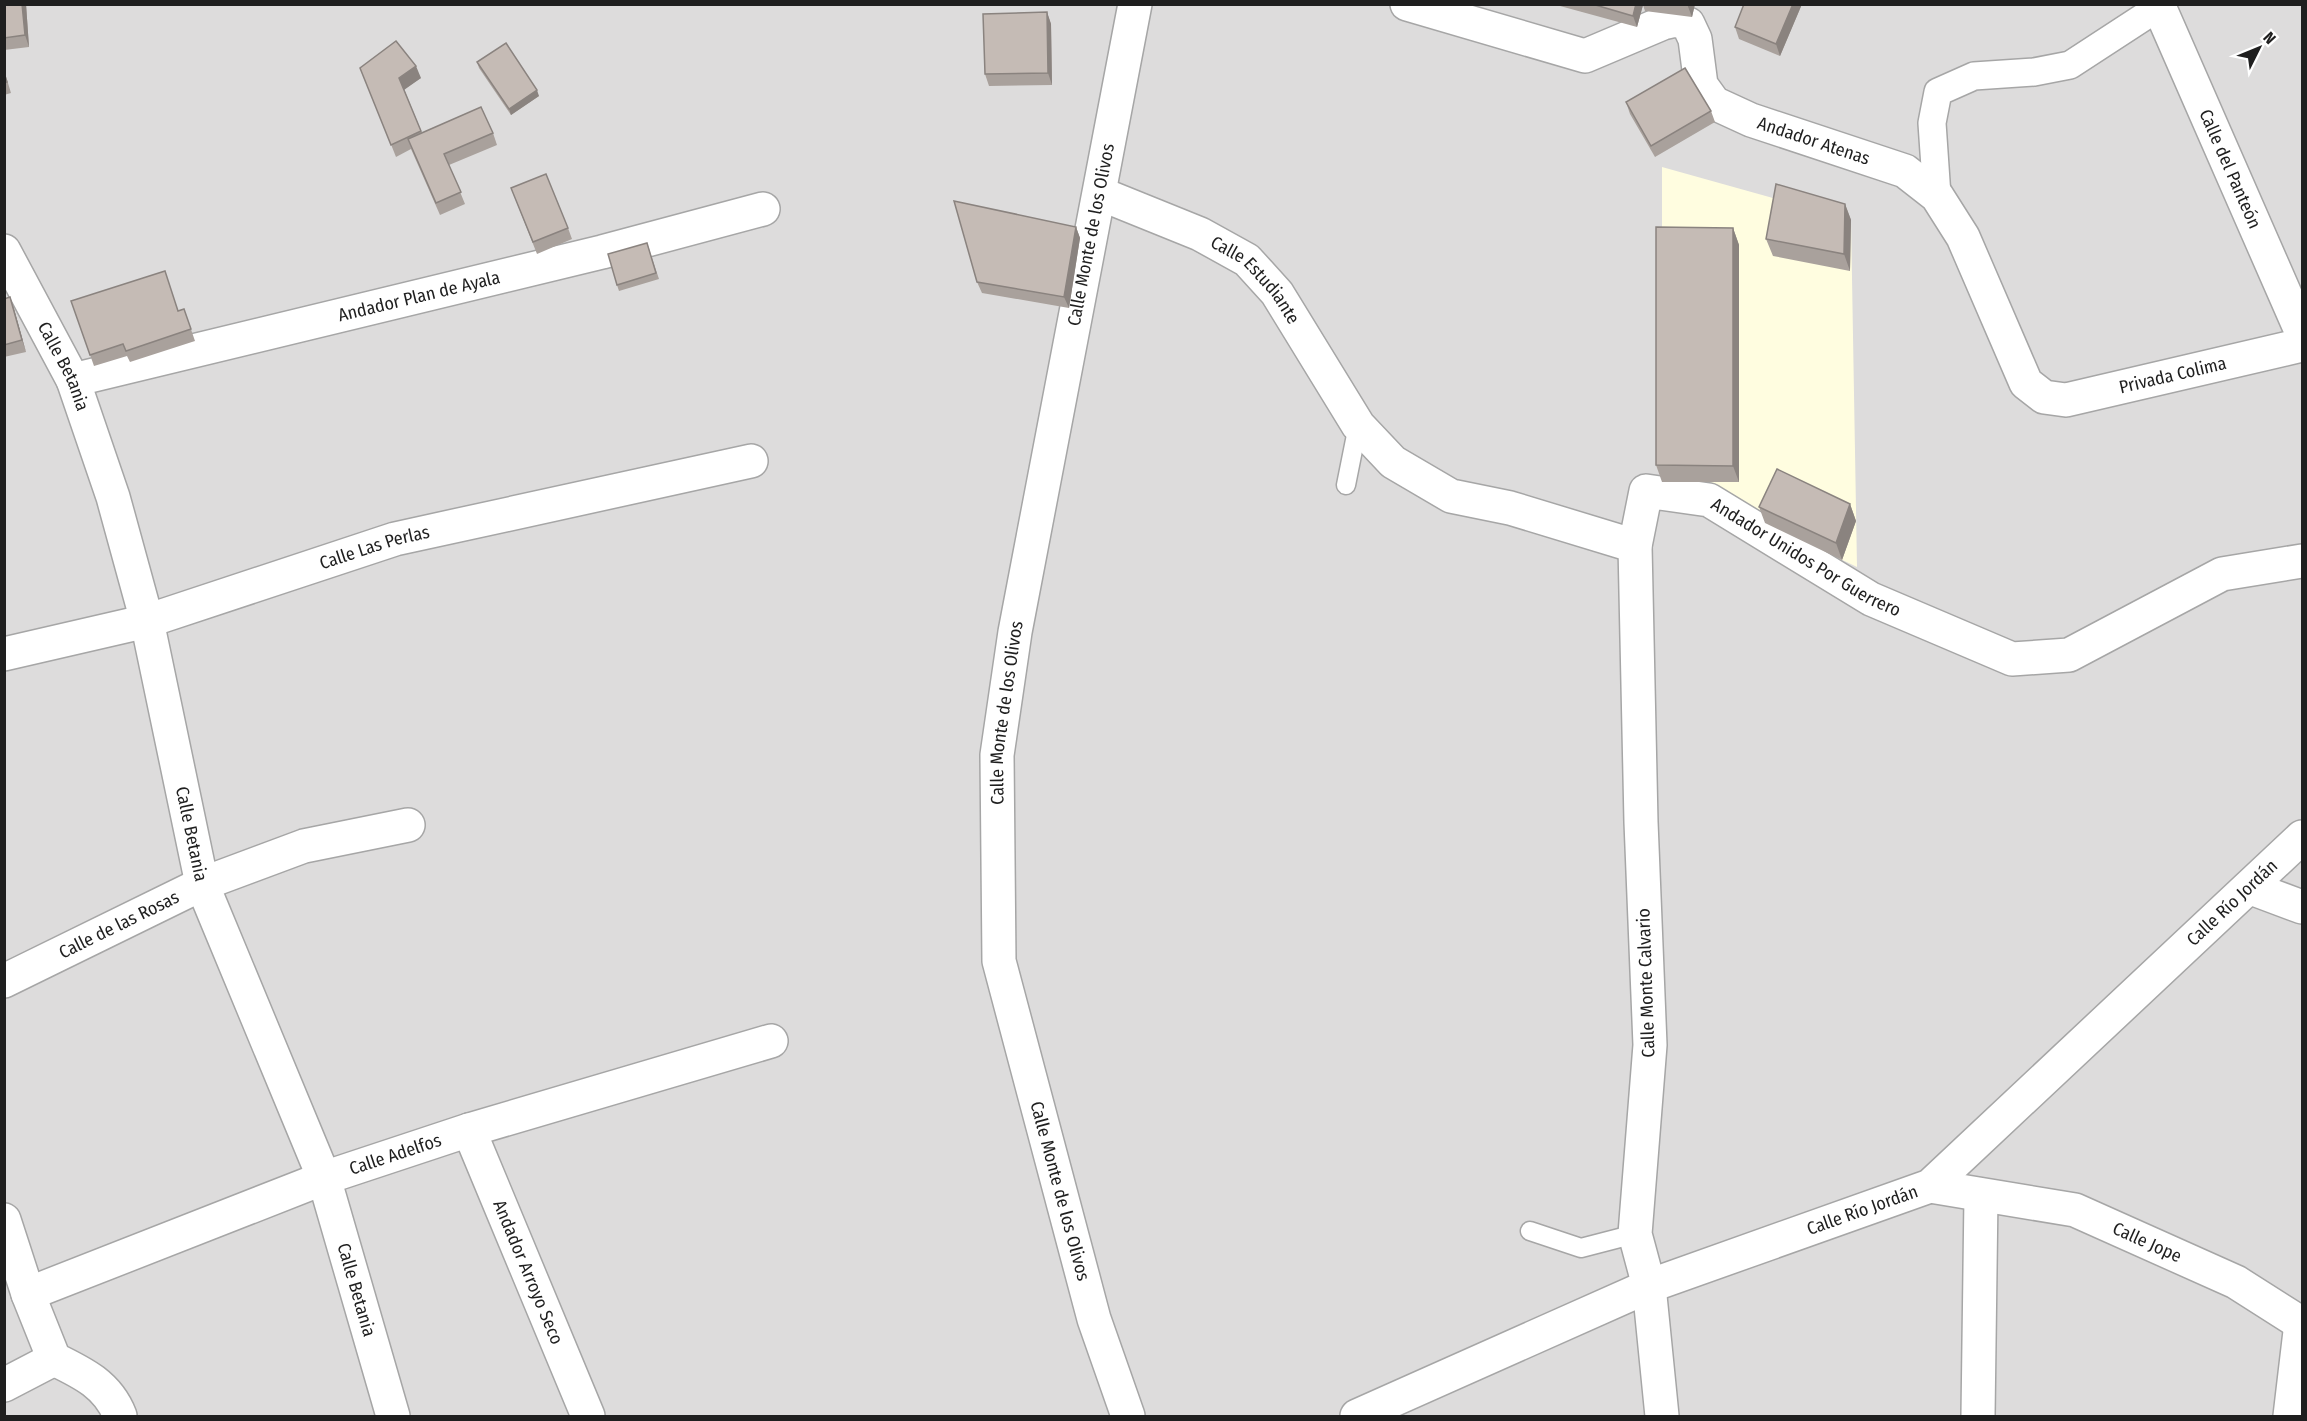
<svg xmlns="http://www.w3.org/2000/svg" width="2307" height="1421" font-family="'Fira Sans Condensed',sans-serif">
	<rect width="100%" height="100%" fill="#f0ece6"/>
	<path fill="#dddcdc" d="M5 5H2302V1416H5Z"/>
	<path fill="#fffde0" d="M1662 167 1851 220 1857 567 1765 523 1662 482Z"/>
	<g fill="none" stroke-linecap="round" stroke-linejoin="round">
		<defs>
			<path id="service" d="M1346 485 1358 425
				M1530 1231 1581 1248 1635 1234"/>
			<path id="pedestrian" d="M1937 196 1932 123 1938 92 1974 76 2034 72 2070 65 2159 7"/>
			<g id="minor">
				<path id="s1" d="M1407 4 1585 56 1663 23 1676 20 1688 24 1695 39 1701 85 1714 103 1751 120 1905 171 1937 196 1963 237 2026 383 2044 397 2066 400 2302 345"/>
				<path id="s2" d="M2158 4 2302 333"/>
				<path id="s3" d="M1101 194 1200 234 1247 260 1277 293 1358 425 1393 462 1451 496 1510 508 1635 546"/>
				<path id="s4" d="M4 251 73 380 113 497 147 621 202 884 324 1178 393 1416"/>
				<path id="s5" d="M73 380 602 252 763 209"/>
				<path id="s6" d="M4 654 147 621 395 539 751 461"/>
				<path d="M2251 888 2302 907"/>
				<path id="s7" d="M4 981 202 884 304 846 408 825"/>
				<path id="s8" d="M469 1130 588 1416"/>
				<path id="s9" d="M1930 1186 2075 1210 2236 1282 2302 1324"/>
				<path d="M4 1220 28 1294 54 1359C83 1373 108 1385 120 1416"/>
				<path id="s10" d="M28 1294 324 1178 469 1130 771 1041"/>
				<path d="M4 1385 54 1359"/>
				<path id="s11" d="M1357 1416 1649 1286 1930 1186 2302 837"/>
				<path id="s12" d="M1662 1416 1649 1286 1635 1234 1650 1045 1641 822 1635 546 1646 491 1709 500 1871 599 2012 659 2069 655 2222 574 2302 561"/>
				<path d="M1978 1416 1981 1196"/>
				<path d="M2290 1416 2301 1323"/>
			</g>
			<g id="tertiary">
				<path id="s13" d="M1128 1416 1094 1319 999 961 997 755 1015 632 1135 4"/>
			</g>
		</defs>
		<use href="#service" stroke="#a6a6a6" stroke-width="21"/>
		<use href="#pedestrian" stroke="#a6a6a6" stroke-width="30"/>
		<use href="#minor" stroke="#a6a6a6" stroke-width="36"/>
		<use href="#tertiary" stroke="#a6a6a6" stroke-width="36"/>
		<use href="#service" stroke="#fff" stroke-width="18"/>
		<use href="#pedestrian" stroke="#fff" stroke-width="27"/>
		<use href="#minor" stroke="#fff" stroke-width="33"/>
		<use href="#tertiary" stroke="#fff" stroke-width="33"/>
	</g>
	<path fill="#a9a19c" d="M4 4H26L29 47 4 50Z
		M1559 4H1695L1692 17 1645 11 1643 5 1637 27 1560 6Z
		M1802 4 1780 56 1739 39 1735 27Z
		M1047 12 1051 24 1052 85 989 86 985 74Z
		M477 62 539 96 511 115 479 68Z
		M4 70 11 93 4 95Z
		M421 78 404 89 422 133H493L497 145 449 165 465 204 440 215 411 149 396 157 365 79Z
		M1626 102 1711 111 1715 122 1655 157 1630 114Z
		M511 188 568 228 572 239 537 254Z
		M1845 204 1851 220 1850 271 1773 256 1766 239Z
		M1076 227 1080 238 1069 308 982 293 977 282Z
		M1733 228 1739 245V482H1662L1656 465Z
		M647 243 659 279 619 291 617 285Z
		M10 297 14 309 26 352 4 357V299Z
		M71 301 178 311 184 309 195 341 130 362 127 356 94 366Z
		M1850 504 1856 521 1842 560 1765 523 1759 507Z"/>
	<path fill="#8a837f" d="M22 4H26L29 47 25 35Z
		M1636 4 1643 5 1637 27 1633 16Z
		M1687 4H1695L1692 17Z
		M1793 4H1802L1780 56 1776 44Z
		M1047 12 1051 24 1052 85 1048 73Z
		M416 66 421 78 404 90 399 78Z
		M537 90 539 96 511 115 509 109Z
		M1845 204 1851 220 1850 271 1844 254Z
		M1076 227 1080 238 1069 308 1064 297Z
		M1733 228 1739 245V482L1733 466Z
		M10 297 14 309 26 352 22 340Z
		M1850 504 1856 521 1842 560 1836 543Z"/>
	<path fill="#c5bbb5" stroke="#8a837f" stroke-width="1.5" d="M4 4H22L25 35 4 38Z
		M1592 4H1636L1633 16Z
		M1744 4H1793L1776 44 1735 27Z
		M1047 12 1048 73 985 74 983 14Z
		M396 41 416 66 399 78 421 131 391 145 360 68Z
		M506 43 537 90 509 109 477 62Z
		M1685 68 1711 111 1651 146 1626 102Z
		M4 73 7 82 4 83Z
		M481 107 493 133 444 154 461 192 436 203 408 139Z
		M546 174 568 228 533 242 511 188Z
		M1776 184 1845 204 1844 254 1766 239Z
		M954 201 1076 227 1064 297 977 282Z
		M1656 227 1733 228V466L1656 465Z
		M647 243 656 273 617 285 608 254Z
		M165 271 178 311 184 309 191 329 126 351 123 344 90 355 71 301Z
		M10 297 22 340 4 345V299Z
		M1777 469 1850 504 1836 543 1759 507Z"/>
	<g text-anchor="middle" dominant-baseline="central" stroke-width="4.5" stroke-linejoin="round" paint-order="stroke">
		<g font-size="18" fill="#1f1f1f" stroke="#fff">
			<text stroke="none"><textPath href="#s1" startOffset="488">Andador Atenas</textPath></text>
			<text stroke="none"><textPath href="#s2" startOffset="180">Calle del Panteón</textPath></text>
			<text stroke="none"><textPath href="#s13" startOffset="1208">Calle Monte de los Olivos</textPath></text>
			<text stroke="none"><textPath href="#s3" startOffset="180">Calle Estudiante</textPath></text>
			<text stroke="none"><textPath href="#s5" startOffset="356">Andador Plan de Ayala</textPath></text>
			<text stroke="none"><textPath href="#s4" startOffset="130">Calle Betania</textPath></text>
			<text stroke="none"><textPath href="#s1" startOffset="987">Privada Colima</textPath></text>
			<text stroke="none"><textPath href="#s6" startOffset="386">Calle Las Perlas</textPath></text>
			<text stroke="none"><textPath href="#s12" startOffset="1106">Andador Unidos Por Guerrero</textPath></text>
			<text stroke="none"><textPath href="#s13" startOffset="722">Calle Monte de los Olivos</textPath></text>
			<text stroke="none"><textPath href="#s4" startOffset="616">Calle Betania</textPath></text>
			<text stroke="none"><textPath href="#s11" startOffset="1032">Calle Río Jordán</textPath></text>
			<text stroke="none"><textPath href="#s7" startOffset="128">Calle de las Rosas</textPath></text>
			<text transform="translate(1646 983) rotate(-92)">Calle Monte Calvario</text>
			<text stroke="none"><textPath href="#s10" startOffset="393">Calle Adelfos</textPath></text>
			<text transform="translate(1060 1191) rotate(75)">Calle Monte de los Olivos</text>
			<text stroke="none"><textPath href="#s11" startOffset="546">Calle Río Jordán</textPath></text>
			<text stroke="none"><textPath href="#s9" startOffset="226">Calle Jope</textPath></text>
			<text stroke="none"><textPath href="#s8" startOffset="154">Andador Arroyo Seco</textPath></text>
			<text stroke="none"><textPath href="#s4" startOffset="1102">Calle Betania</textPath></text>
		</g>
	</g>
	<rect width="2307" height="1421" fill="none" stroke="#1f1f1f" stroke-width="12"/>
	<g transform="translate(2259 48) rotate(47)" stroke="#ffffff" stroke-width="4.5" paint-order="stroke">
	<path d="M0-4.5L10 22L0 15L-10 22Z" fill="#1f1f1f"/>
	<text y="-9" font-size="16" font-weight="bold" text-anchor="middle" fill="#1f1f1f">N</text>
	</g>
</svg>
